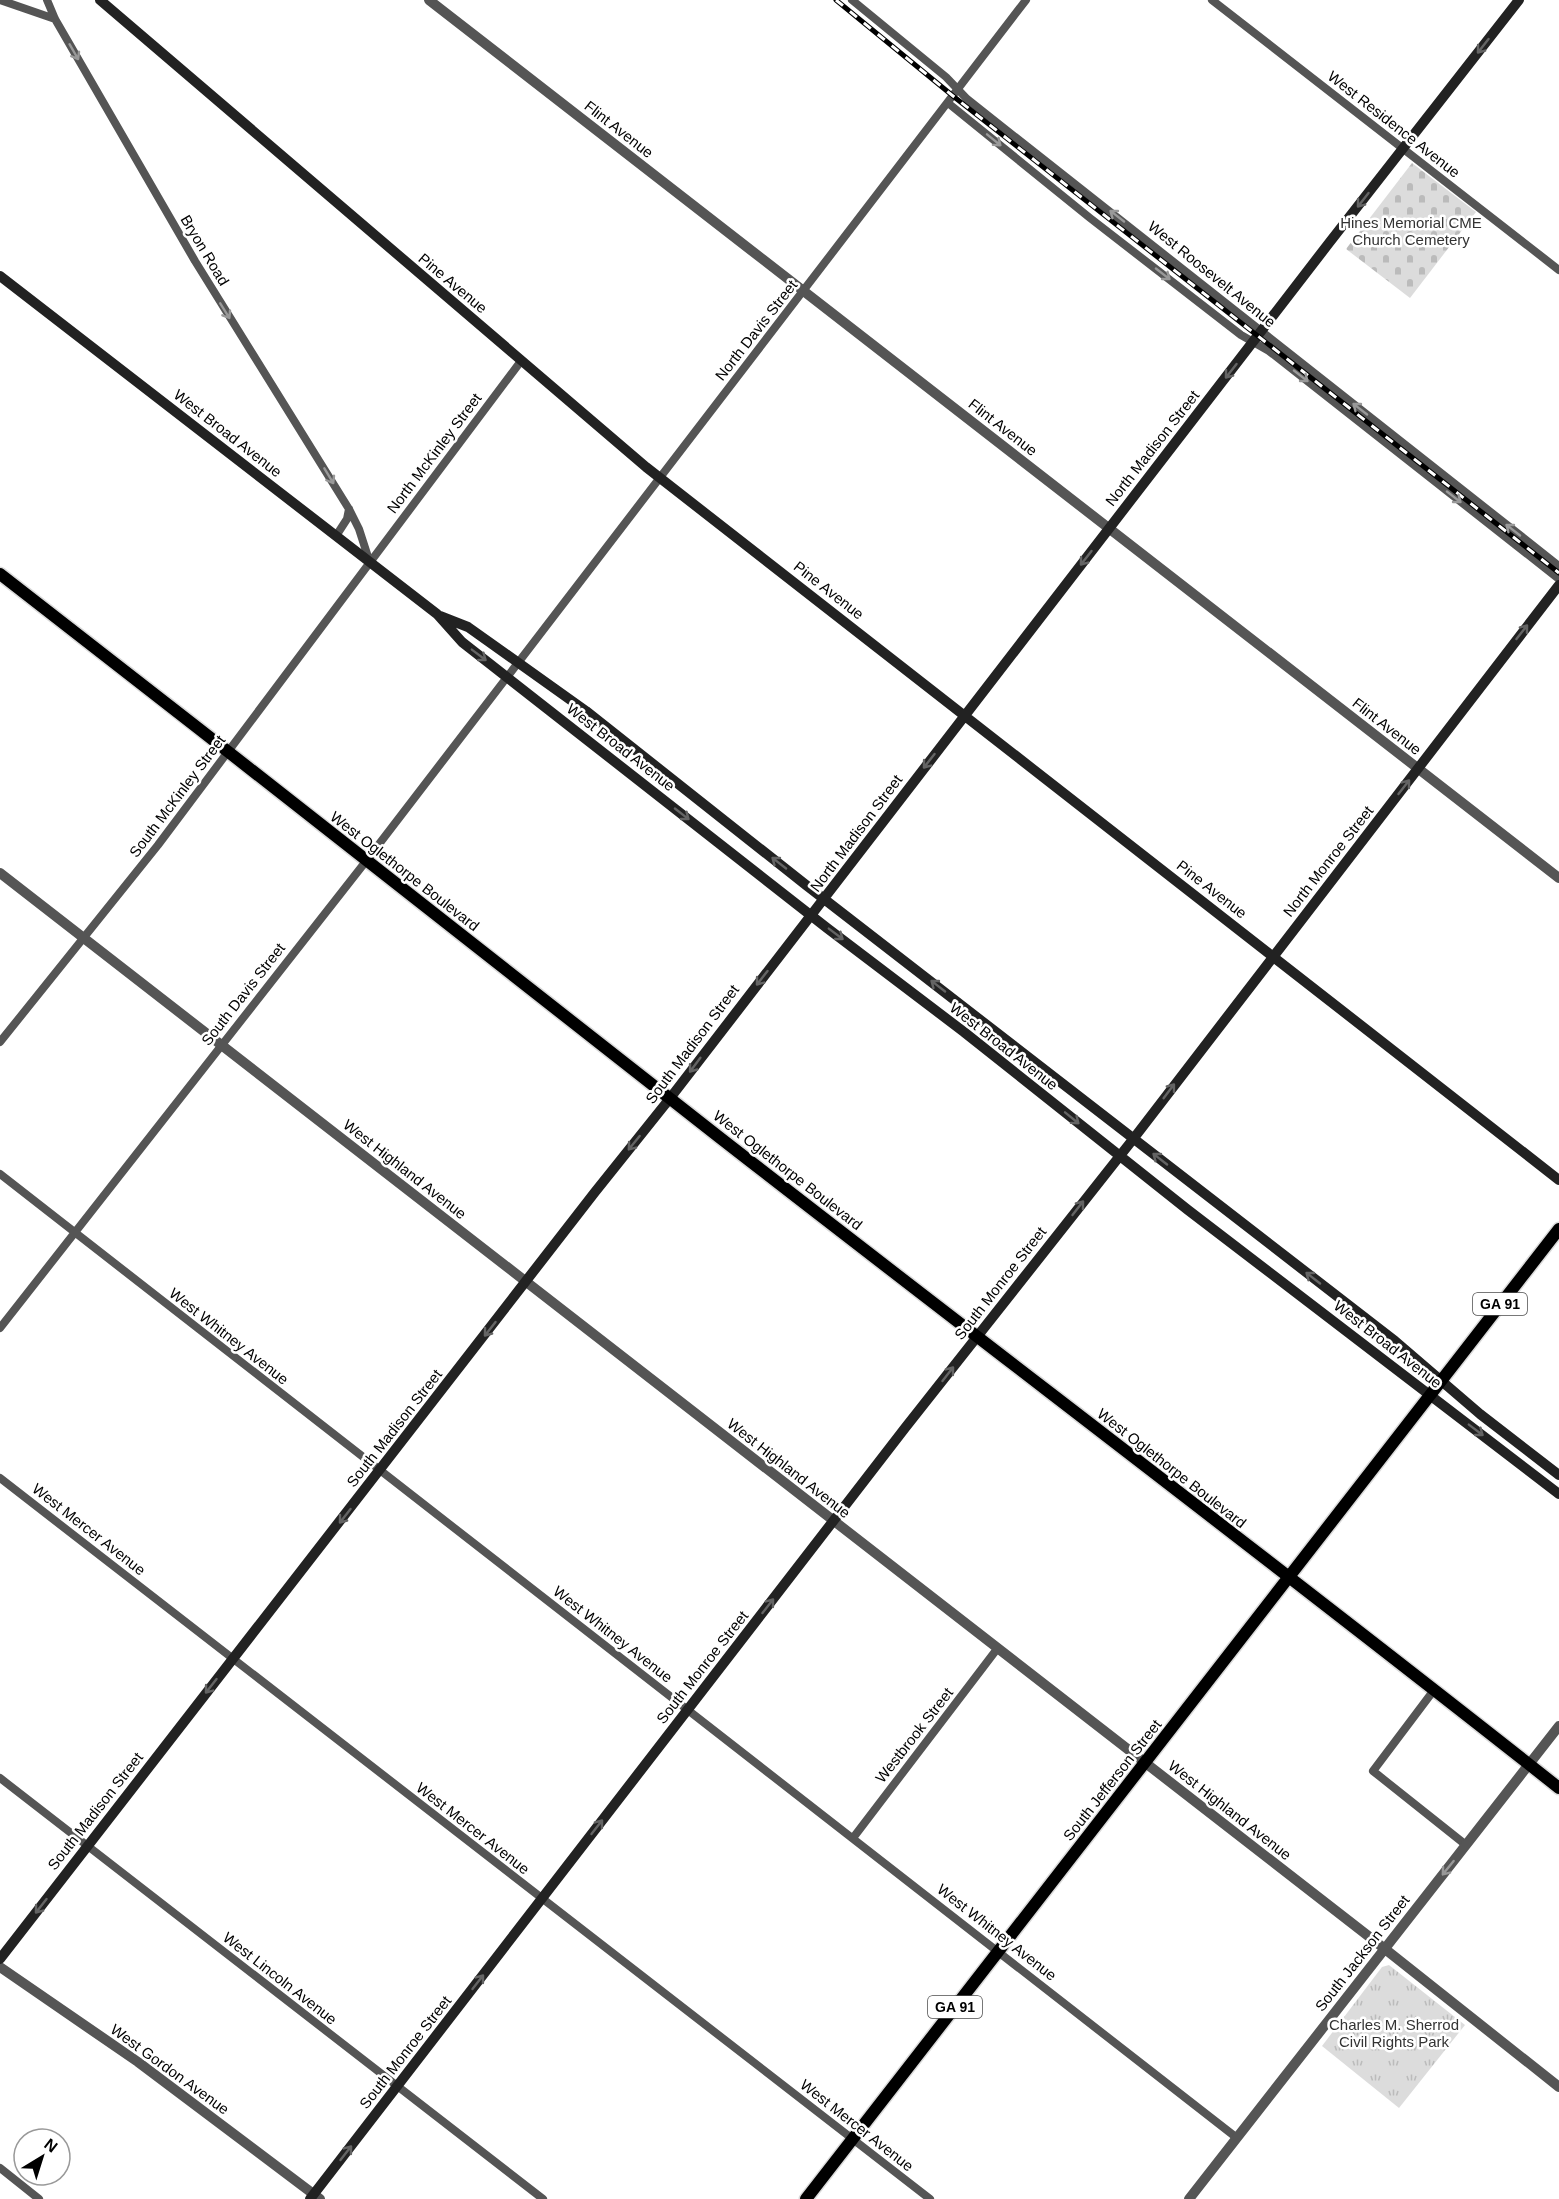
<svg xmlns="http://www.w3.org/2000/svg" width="1559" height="2199" font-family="Helvetica,sans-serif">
	<defs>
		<pattern id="grass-tufts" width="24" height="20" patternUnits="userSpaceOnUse" patternTransform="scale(1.5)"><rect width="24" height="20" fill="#dcdcdc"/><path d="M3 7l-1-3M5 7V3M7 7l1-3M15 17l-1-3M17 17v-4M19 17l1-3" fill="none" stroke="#bbb"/></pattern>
		<pattern id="cemetery-stones" width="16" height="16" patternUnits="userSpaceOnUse" patternTransform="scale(1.5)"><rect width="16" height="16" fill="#dcdcdc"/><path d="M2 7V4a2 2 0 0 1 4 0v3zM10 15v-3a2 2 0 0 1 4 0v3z" fill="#bbb"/></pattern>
	</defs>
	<rect width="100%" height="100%" fill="#fff"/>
	<path fill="url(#grass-tufts)" d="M1389 1965 1465 2025 1399 2108 1322 2046 1382 1967Z"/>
	<path fill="url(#cemetery-stones)" d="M1412 163 1476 212 1410 298 1346 249Z"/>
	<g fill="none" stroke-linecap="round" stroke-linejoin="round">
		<defs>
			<path id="primary" d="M0 574C241 760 479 950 719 1137 999 1355 1281 1568 1559 1788
				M806 2199 1559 1229"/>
		</defs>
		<use href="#primary" stroke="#dbdbdb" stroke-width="15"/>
		<path stroke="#555" stroke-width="8" d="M0 0 55 19
			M47 0 55 19 195 261 349 509 359 529 369 560
			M852 0 946 77 967 99 1559 566
			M1212 0 1559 270
			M948 103 1090 218 1241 335 1269 351 1559 579
			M336 536 347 519 349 509
			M0 1042 158 845 521 361
			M0 1174 1237 2138
			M0 1328 363 865 1026 0
			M0 1478 930 2199
			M1434 1690 1373 1771 1466 1845
			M0 1778 543 2199
			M853 1838 997 1649
			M0 2168 39 2199"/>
		<path stroke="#555" stroke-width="10" d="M429 0 1559 878
			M0 873 1385 1949 1559 2087
			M0 1967 138 2062 320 2199
			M1189 2199 1559 1726"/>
		<path stroke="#222" stroke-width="10" d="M100 0 646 467 1559 1180
			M0 276 437 614 462 642 827 928 964 1032 1188 1210 1559 1494
			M440 616 468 627 586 711 806 885 1395 1341 1480 1414 1559 1475
			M0 1959 595 1192 671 1097 1329 243 1519 0
			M310 2199 905 1428 1134 1138 1559 585"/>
		<use href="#primary" stroke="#000" stroke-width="12"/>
		<defs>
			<path id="rail" d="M836 0 953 96 1559 573"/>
		</defs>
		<use href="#rail" stroke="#000" stroke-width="5"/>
		<use href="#rail" stroke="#fff" stroke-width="3" stroke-dasharray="9" stroke-linecap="butt"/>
	</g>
	<defs><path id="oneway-shaft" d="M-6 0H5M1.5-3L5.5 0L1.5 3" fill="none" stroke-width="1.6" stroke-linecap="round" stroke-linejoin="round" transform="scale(1.5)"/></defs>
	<g stroke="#646464">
		<use href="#oneway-shaft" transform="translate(1483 46) rotate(128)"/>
		<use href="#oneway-shaft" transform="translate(1363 200) rotate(128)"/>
		<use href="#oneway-shaft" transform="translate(1231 371) rotate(128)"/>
		<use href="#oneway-shaft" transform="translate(1086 558) rotate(128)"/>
		<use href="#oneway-shaft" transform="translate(1522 632) rotate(-52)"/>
		<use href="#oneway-shaft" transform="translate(479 655) rotate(37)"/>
		<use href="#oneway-shaft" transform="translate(929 761) rotate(128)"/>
		<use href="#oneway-shaft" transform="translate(1404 787) rotate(-52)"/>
		<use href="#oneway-shaft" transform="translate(682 814) rotate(38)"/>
		<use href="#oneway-shaft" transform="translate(779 863) rotate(-142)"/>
		<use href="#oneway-shaft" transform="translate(836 934) rotate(37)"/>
		<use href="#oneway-shaft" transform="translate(762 978) rotate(128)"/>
		<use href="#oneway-shaft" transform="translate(938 986) rotate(-142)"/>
		<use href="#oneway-shaft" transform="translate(695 1065) rotate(127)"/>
		<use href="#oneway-shaft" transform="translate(1169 1091) rotate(-53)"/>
		<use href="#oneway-shaft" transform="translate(1072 1118) rotate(39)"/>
		<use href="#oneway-shaft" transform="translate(634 1143) rotate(129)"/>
		<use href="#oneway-shaft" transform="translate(1160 1159) rotate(-142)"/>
		<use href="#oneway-shaft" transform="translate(1078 1208) rotate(-52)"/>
		<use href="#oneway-shaft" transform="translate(1313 1278) rotate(-142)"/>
		<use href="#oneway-shaft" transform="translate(490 1329) rotate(128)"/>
		<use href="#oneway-shaft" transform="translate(948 1374) rotate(-52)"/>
		<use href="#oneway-shaft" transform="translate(1476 1430) rotate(37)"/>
		<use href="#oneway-shaft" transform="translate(345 1516) rotate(128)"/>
		<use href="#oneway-shaft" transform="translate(768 1606) rotate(-52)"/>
		<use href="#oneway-shaft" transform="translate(211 1686) rotate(128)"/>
		<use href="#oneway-shaft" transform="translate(597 1827) rotate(-52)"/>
		<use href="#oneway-shaft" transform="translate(41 1906) rotate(128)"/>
		<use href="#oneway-shaft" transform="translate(478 1982) rotate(-52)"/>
		<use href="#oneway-shaft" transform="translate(346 2153) rotate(-52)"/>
	</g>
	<g stroke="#999">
		<use href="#oneway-shaft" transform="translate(74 52) rotate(60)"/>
		<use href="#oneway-shaft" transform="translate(994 140) rotate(39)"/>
		<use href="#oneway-shaft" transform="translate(1117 216) rotate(-142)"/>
		<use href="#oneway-shaft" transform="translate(1163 274) rotate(38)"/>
		<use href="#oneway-shaft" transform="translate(225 311) rotate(58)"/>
		<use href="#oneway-shaft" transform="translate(1301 376) rotate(38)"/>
		<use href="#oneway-shaft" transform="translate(1360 409) rotate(-142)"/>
		<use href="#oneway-shaft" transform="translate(329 476) rotate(59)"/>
		<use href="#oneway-shaft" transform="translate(1454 497) rotate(38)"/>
		<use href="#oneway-shaft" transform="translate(1513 530) rotate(-142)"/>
		<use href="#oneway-shaft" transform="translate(1448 1868) rotate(129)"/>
	</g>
	<g text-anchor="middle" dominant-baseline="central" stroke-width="5" stroke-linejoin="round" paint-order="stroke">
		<g fill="#fff" stroke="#4c4c4c" stroke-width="1.5">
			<rect x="1473" y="1293" width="54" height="22" rx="4.5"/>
			<rect x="928" y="1996" width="54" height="22" rx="4.5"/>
		</g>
		<g font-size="14" font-weight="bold" fill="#000">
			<text x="1500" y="1304">GA 91</text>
			<text x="955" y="2007">GA 91</text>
		</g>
		<g font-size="15" fill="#000" stroke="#fff">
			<text transform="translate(1394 124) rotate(38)">West Residence Avenue</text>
			<text transform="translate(619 129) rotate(38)">Flint Avenue</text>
			<text transform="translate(205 250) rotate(59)">Bryon Road</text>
			<text transform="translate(1212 274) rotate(39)">West Roosevelt Avenue</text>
			<text transform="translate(453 283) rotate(40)">Pine Avenue</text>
			<text transform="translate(756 330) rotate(-52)">North Davis Street</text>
			<text transform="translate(1003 427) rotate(38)">Flint Avenue</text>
			<text transform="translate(228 433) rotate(38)">West Broad Avenue</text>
			<text transform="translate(1152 448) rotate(-52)">North Madison Street</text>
			<text transform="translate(434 453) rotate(-53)">North McKinley Street</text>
			<text transform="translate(829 590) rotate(38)">Pine Avenue</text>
			<text transform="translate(1387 726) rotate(38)">Flint Avenue</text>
			<text transform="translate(621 747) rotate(38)">West Broad Avenue</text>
			<text transform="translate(177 796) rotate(-53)">South McKinley Street</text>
			<text transform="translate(856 833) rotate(-53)">North Madison Street</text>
			<text transform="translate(1328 861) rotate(-52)">North Monroe Street</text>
			<text transform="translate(405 871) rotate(38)">West Oglethorpe Boulevard</text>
			<text transform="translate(1212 889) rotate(38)">Pine Avenue</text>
			<text transform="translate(243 994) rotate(-52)">South Davis Street</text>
			<text transform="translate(692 1044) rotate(-53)">South Madison Street</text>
			<text transform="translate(1004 1046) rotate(38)">West Broad Avenue</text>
			<text transform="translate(405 1169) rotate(38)">West Highland Avenue</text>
			<text transform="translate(788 1170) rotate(38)">West Oglethorpe Boulevard</text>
			<text transform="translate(1000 1283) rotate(-52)">South Monroe Street</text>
			<text transform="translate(229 1336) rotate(38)">West Whitney Avenue</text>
			<text transform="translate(1388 1344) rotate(38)">West Broad Avenue</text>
			<text transform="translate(394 1428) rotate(-52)">South Madison Street</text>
			<text transform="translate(789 1468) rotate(38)">West Highland Avenue</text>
			<text transform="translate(1172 1468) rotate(38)">West Oglethorpe Boulevard</text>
			<text transform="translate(89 1529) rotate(38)">West Mercer Avenue</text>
			<text transform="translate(613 1634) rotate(38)">West Whitney Avenue</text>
			<text transform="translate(702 1667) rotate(-52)">South Monroe Street</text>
			<text transform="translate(914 1735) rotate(-52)">Westbrook Street</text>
			<text transform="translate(1112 1780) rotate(-52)">South Jefferson Street</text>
			<text transform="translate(1230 1810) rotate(38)">West Highland Avenue</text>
			<text transform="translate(95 1811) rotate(-52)">South Madison Street</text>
			<text transform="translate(473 1828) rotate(38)">West Mercer Avenue</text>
			<text transform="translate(997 1932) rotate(38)">West Whitney Avenue</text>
			<text transform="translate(1362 1953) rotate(-52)">South Jackson Street</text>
			<text transform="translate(280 1978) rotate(38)">West Lincoln Avenue</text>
			<text transform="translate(405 2052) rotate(-52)">South Monroe Street</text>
			<text transform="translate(170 2069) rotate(36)">West Gordon Avenue</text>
			<text transform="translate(857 2125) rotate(38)">West Mercer Avenue</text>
		</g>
		<g font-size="15" fill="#333" stroke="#fff">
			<text x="1411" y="222">Hines Memorial CME<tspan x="1411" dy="17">Church Cemetery</tspan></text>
			<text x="1394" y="2024">Charles M. Sherrod<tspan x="1394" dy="17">Civil Rights Park</tspan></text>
		</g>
	</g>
	<g transform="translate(42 2157) rotate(38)"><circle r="28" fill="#ffffff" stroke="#999999" stroke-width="1.5"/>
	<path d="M0-4.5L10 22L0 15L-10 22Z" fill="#000000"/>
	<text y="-9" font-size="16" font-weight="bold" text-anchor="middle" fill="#000000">N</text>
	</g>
</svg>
